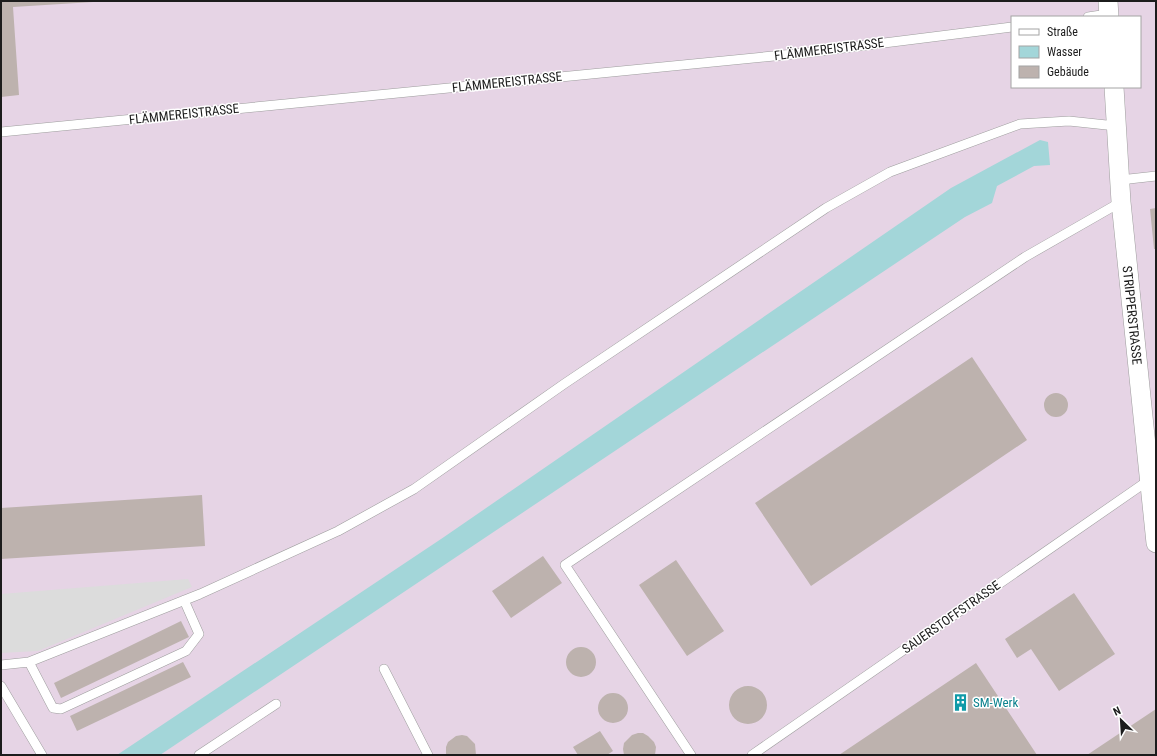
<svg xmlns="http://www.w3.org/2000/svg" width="1157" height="756" font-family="'Roboto Condensed',sans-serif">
	<rect width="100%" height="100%" fill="#ede7e2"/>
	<path fill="#e6d4e5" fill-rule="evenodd" d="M1 1H1156V755H1ZM1012 17H1140V87H1012Z"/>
	<path fill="#dcdcdc" d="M188 579 192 587 38 651 1 653V594Z"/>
	<path fill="#a3d6d9" d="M1040 140 1048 142 1050 165 1034 166 997 186 992 203 965 217 160 755H117L444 537 951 188Z"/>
	<path fill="#bdb2ae" d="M1 1H93V2L13 7 19 95 1 97Z
		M1156 208V249H1154L1150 209Z
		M972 357 1027 440 811 586 755 503Z
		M1044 405a12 12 0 1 1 24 0a12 12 0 1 1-24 0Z
		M202 495 205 546 1 559V508Z
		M543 556 562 583 511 618 492 591Z
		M676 560 724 631 687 656 639 585Z
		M1074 593 1115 654 1059 691 1031 649 1017 658 1005 639Z
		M181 621 189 637 61 698 54 683Z
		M566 662a15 15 0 1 1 30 0a15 15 0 1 1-30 0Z
		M183 662 191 677 77 731 70 716Z
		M976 663 1037 755H839Z
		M729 705a19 19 0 1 1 38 0a19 19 0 1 1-38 0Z
		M598 708a15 15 0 1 1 30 0a15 15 0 1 1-30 0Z
		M1156 709V755H1087Z
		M600 731 613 751 607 755H578L573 747Z
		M638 733H643L648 736 654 742 656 747 655 755H624L623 749 624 743 632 735Z
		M462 735 467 736 475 744 476 755H446V747L448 742 456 736Z"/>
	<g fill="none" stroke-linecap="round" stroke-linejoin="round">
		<defs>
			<path id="lane" d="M1088 17 1108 14
				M1 132 804 53 1012 27
				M1120 180 1156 176
				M29 662 53 708 61 709 186 651 199 634 184 600
				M1 665 29 662 200 594 338 531 414 489 564 384 826 208 890 172 1020 124 1069 121 1116 126
				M384 669 428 755
				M1 686 42 755
				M199 755 276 704
				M691 755 565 565 1025 257 1121 202
				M752 755 1149 480"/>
			<g id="street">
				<path d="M1108 1 1109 17"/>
				<path id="s1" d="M1114 87 1121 202 1156 543"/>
			</g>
		</defs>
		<use href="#lane" stroke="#9d9d9d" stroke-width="10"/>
		<use href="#street" stroke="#9d9d9d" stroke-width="20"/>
		<use href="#lane" stroke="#fff" stroke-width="9"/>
		<use href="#street" stroke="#fff" stroke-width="19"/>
	</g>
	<defs>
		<symbol id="building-bare" viewBox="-9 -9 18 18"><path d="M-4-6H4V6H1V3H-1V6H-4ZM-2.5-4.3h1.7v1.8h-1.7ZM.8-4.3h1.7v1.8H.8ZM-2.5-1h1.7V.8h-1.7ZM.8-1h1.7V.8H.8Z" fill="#0f9aa8" stroke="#fff" stroke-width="2.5" paint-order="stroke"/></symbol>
	</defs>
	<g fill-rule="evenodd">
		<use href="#building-bare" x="948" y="690" width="25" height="25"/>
	</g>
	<g text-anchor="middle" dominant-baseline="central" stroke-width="3" stroke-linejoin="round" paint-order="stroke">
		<g font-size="13" fill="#1c1c1c" stroke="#fff">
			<text transform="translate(829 49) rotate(-7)">FLÄMMEREISTRASSE</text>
			<text transform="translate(507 82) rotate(-6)">FLÄMMEREISTRASSE</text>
			<text transform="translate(184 114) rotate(-6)">FLÄMMEREISTRASSE</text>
			<text stroke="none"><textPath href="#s1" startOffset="229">STRIPPERSTRASSE</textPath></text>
			<text transform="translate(951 617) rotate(-35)">SAUERSTOFFSTRASSE</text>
		</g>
		<g font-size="13" fill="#0d838f" stroke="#fff" text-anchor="start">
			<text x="973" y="702">SM-Werk</text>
		</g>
	</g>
	<rect width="1157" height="756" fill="none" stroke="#1c1c1c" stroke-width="4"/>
	<rect x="1011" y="16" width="130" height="72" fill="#ffffff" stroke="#a4a4a4"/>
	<rect x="1019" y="29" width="20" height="6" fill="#ffffff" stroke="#a4a4a4"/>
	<text x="1047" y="36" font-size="12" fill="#1c1c1c">Straße</text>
	<rect x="1019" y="46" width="20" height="12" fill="#a3d6d9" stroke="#a4a4a4"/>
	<text x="1047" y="56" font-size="12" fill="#1c1c1c">Wasser</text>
	<rect x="1019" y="66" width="20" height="12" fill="#bdb2ae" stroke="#a4a4a4"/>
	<text x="1047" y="76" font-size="12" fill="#1c1c1c">Gebäude</text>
	<g transform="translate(1121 720) rotate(335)" stroke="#ffffff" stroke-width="3" paint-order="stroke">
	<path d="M0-3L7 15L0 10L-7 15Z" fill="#1c1c1c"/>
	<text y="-6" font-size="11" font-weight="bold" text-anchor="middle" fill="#1c1c1c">N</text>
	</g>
</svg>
